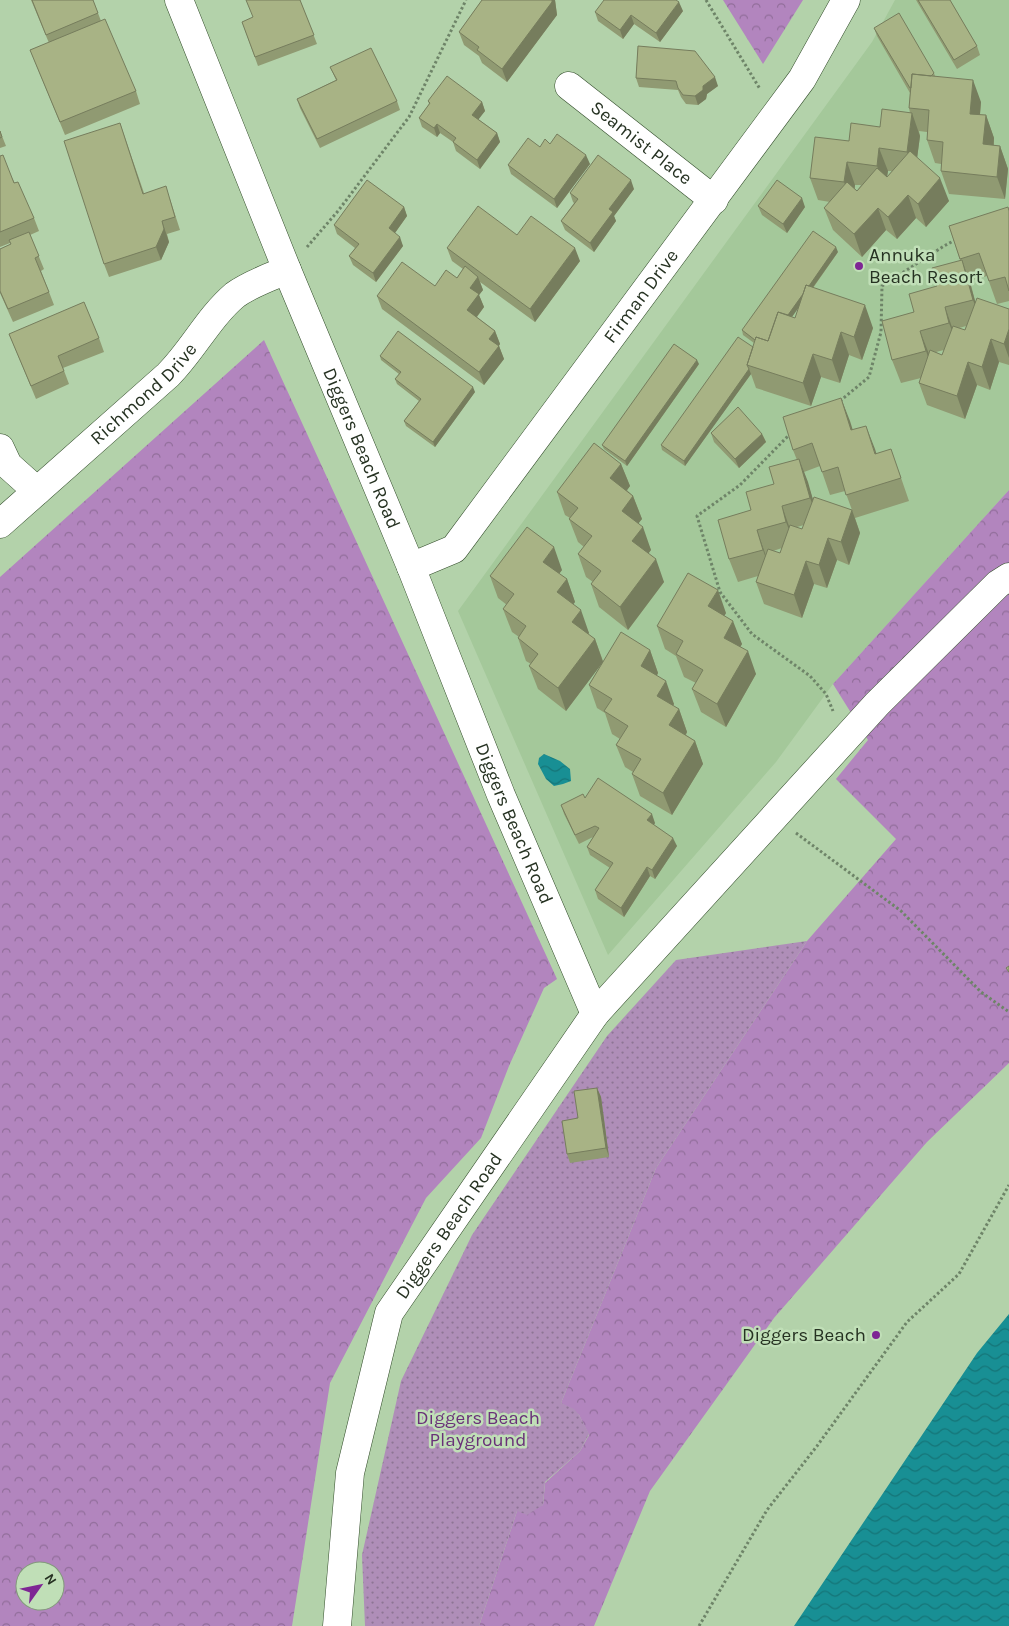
<svg xmlns="http://www.w3.org/2000/svg" width="1009" height="1626" font-family="Karla,sans-serif">
	<defs>
		<pattern id="forest-crowns" width="20" height="18" patternUnits="userSpaceOnUse" patternTransform="scale(1.25)"><rect width="20" height="18" fill="#b285be"/><path d="M2 6a3 3 0 1 1 6 0M12 15a3 3 0 1 1 6 0" fill="none" stroke="#916d9a"/></pattern>
		<pattern id="park-dots" width="8" height="8" patternUnits="userSpaceOnUse" patternTransform="scale(1.25)"><rect width="8" height="8" fill="#af8eb8"/><path d="M2 2h.1M6 6h.1" fill="none" stroke="#8e7595" stroke-width="1.8" stroke-linecap="round"/></pattern>
		<pattern id="water-waves" width="16" height="10" patternUnits="userSpaceOnUse" patternTransform="scale(1.25)"><rect width="16" height="10" fill="#188f94"/><path d="M0 5q4-4 8 0t8 0" fill="none" stroke="#157578"/></pattern>
	</defs>
	<rect width="100%" height="100%" fill="#b3d2aa"/>
	<path fill="#a4c89a" d="M895 0H1009V490L833 684 776 762 608 955 458 611 872 42Z"/>
	<path fill="url(#forest-crowns)" fill-rule="evenodd" d="M723 0H803L763 64Z
		M264 340 557 979 544 988 509 1066 481 1138 426 1198 330 1383 292 1626H0V577ZM25 1571H55V1601H25Z
		M1009 490V1063L927 1142 774 1318 650 1491 594 1626H479L517 1511 543 1505 545 1483 580 1451 589 1435 579 1415 561 1403 656 1168 807 941 896 839 836 779 868 740 833 684Z"/>
	<path fill="url(#park-dots)" d="M807 941 656 1168 561 1403 574 1409 579 1415 589 1434 580 1451 545 1482 543 1505 527 1515 517 1511 479 1626H365L362 1555 401 1381 472 1235 607 1036 676 960Z"/>
	<path fill="url(#water-waves)" d="M544 754 560 761 570 769 571 781 563 784 554 786 546 779 538 764 539 758Z
		M1009 1314V1626H794L977 1353Z"/>
	<g fill="none" stroke-linecap="round" stroke-linejoin="round">
		<defs>
			<g id="minor">
				<path id="s1" d="M179 0 287 270 411 567 501 795 595 1014"/>
				<path id="s2" d="M569 86 714 200"/>
				<path d="M0 448 8 465 37 491"/>
				<path id="s3" d="M0 524 168 375C193 350 208 318 235 295 250 284 270 277 287 270"/>
				<path id="s4" d="M411 567 454 549 802 79 846 0"/>
				<path id="s5" d="M337 1626 350 1473 389 1313 595 1014 877 704 998 584 1009 577"/>
			</g>
		</defs>
		<use href="#minor" stroke="#324c2a" stroke-width="29"/>
		<path stroke="#6e8468" stroke-width="3" stroke-dasharray="2.5 2.5" stroke-linecap="butt" d="M706 0 760 89
			M307 247 338 211 409 117 466 0
			M840 401 869 377 881 332 882 286 944 246 957 239
			M791 433 740 485 697 516 720 592 752 634 810 676 826 694 833 711
			M796 833 901 911 981 992 1009 1012
			M699 1626 767 1510 817 1446 907 1322 959 1274 1009 1185"/>
		<use href="#minor" stroke="#fff" stroke-width="28"/>
	</g>
	<path fill="#909a72" fill-rule="evenodd" d="M31 0H93L101 21 136 91 140 104 65 135 30 50 49 43Z
		M300 0 317 44 258 66 242 22Z
		M482 0H555L557 15 507 82 482 63 479 56 464 45 459 32Z
		M916 0H950L977 46 980 55 957 69Z
		M683 11 660 42 634 24 623 39 598 21 595 12Z
		M874 28 934 73 935 76 981 102 980 115H986L994 138V145L1000 146 1008 169 1005 199 949 194 941 171V164L935 163 927 140V132L919 131 920 136 917 158 949 201 926 227 916 218 897 239 886 230 862 257 833 230 824 208 830 202 818 200 810 178 849 141 910 113 909 108 910 93 877 36ZM888 171H892L887 177ZM855 185H861L857 191 855 189Z
		M638 46 718 86 707 94 706 99 698 105 686 104 681 97 678 90 639 87 636 78Z
		M330 67 397 101 400 110 320 148 300 108 297 99 336 80Z
		M428 101 482 102 485 111 478 119 497 133 500 142 480 169 456 151 453 142 440 133 437 137 422 127 419 118 429 104Z
		M120 123 144 193 170 199 180 230 167 234 169 242 161 260 109 277 104 264Z
		M0 131 6 146 0 148Z
		M550 144 590 164 557 208 511 174 508 165 540 147Z
		M0 156 34 218 39 231 30 235 44 269 41 271 54 305 13 322 0 293V249L11 244 10 243 0 247Z
		M634 189 614 216 616 221 594 252 565 230 561 221 574 203 573 202 570 193Z
		M758 206 805 207 787 233 762 215Z
		M404 207 407 216 395 233 403 246 376 282 353 265 349 256 355 248 337 234 334 225Z
		M1009 211V301L997 304 987 276 970 281 975 301 1009 309V365L999 362 990 390 977 385 965 419 927 405 919 383 921 378 901 383 892 360 914 312 960 260 949 226ZM966 326 965 330 959 328ZM944 350 942 355 936 352Z
		M517 235 580 261 535 322 480 282 483 290 479 295 484 307 477 317 495 331 500 344 499 346 504 359 484 385 382 309 377 296 435 286 457 278 463 269 452 261 447 248Z
		M838 252 813 288 873 328 862 360 849 355 840 383 821 377 811 406 756 388 751 374 685 466 662 450 661 445 753 347 754 343 743 335 742 330ZM799 307 795 318 792 317Z
		M9 334 99 338 104 352 63 368 69 384 36 399Z
		M380 356 475 392 435 447 406 426 404 421 419 401 397 384 395 379 399 374 381 360Z
		M699 364 627 466 604 449 602 445Z
		M841 398 852 430 876 453 899 472 909 501 855 518 860 533 849 565 837 560 827 588 814 584 802 618 764 604 756 582 758 576 738 582 729 559 751 510 797 460 793 450ZM820 466 830 495 845 491 852 510 813 500 804 472ZM804 525 802 529 797 527ZM782 548 780 553 773 551Z
		M711 433 762 434 766 442 739 468 714 442Z
		M621 464 630 486 627 490 633 496 642 519 638 523 651 550 648 554 664 582 628 630 599 607 591 584 593 582 586 577 578 554 584 547 578 542 569 519 570 518 565 515 557 492Z
		M562 570 559 574 567 579 575 602 573 604 589 633 588 634 595 639 603 661 650 650 658 673 657 676 674 704 673 706 679 709 687 732 686 735 695 741 703 764 672 815 640 796 632 774 633 772 625 767 616 745 620 739 612 734 605 713 597 708 589 685 602 663 566 711 538 689 529 666 531 664 526 661 518 638 519 637 512 632 503 609 507 605 498 598 490 576Z
		M726 613 724 616 742 644 740 647 756 674 726 727 701 712 692 689 696 683 684 677 676 656 665 649 657 626Z
		M585 798 655 823 654 825 677 846 655 879 650 876 624 917 598 899 595 890 610 868 590 855 587 847 593 837 579 844 564 814 561 805Z
		M597 1088 601 1097 609 1157 570 1163 567 1154 578 1118Z"/>
	<path fill="#767d5d" d="M552 0H555L557 15 507 82 502 69Z
		M679 2 683 11 660 42 656 33Z
		M631 15 634 24 623 39 620 30Z
		M715 77 718 86 707 94 706 99 698 105 695 96 703 86Z
		M973 80 981 102 978 136 970 114Z
		M482 102 485 111 475 124 472 115Z
		M912 113 920 136 915 174 907 152Z
		M986 115 994 138 992 167 983 144Z
		M437 124 440 133 437 137 434 128Z
		M497 133 500 142 480 169 477 160Z
		M1000 146 1008 169 1005 199 997 177Z
		M879 148 888 171 885 189 877 166Z
		M586 155 590 164 557 208 554 199Z
		M847 162 855 185 852 205 844 182Z
		M940 178 949 201 926 227 918 204Z
		M631 180 634 189 614 216 616 221 594 252 590 243 609 209Z
		M908 195 916 218 897 239 888 217Z
		M802 198 805 207 787 233 783 224Z
		M404 207 407 216 392 237 389 228Z
		M878 208 886 230 862 257 854 234Z
		M162 221 169 242 161 260 156 247Z
		M400 237 403 246 376 282 373 273Z
		M836 247 838 252 767 352 765 347Z
		M575 248 580 261 535 322 530 309Z
		M962 260 970 283 981 322 973 300Z
		M478 277 483 290 479 295 484 307 472 323 467 310 470 288Z
		M865 305 873 328 862 360 854 337Z
		M945 307 953 330 958 346 949 323Z
		M1009 329V358L1004 344Z
		M495 331 500 344 494 352 489 339Z
		M920 331 929 354 934 374 926 351Z
		M841 332 849 355 840 383 832 360Z
		M991 339 999 362 990 390 982 367Z
		M499 346 504 359 484 385 479 372Z
		M813 354 821 377 811 406 803 383Z
		M697 360 699 364 627 466 625 461Z
		M968 362 977 385 965 419 957 396Z
		M749 369 751 374 685 466 684 461Z
		M473 387 475 392 435 447 433 442Z
		M841 398 850 421 860 453 851 430Z
		M866 426 875 449 884 477 875 454Z
		M762 434 766 442 739 468 735 459Z
		M799 459 808 482 819 521 810 498Z
		M621 464 630 486 619 501 610 478Z
		M633 496 642 519 630 534 622 511Z
		M782 506 790 529 795 545 786 522Z
		M852 510 860 533 849 565 841 542Z
		M643 527 651 550 640 564 632 541Z
		M757 530 765 553 771 573 763 550Z
		M828 538 837 560 827 588 819 565Z
		M554 547 562 570 551 584 543 562Z
		M656 559 664 582 628 630 620 607Z
		M806 561 814 584 802 618 794 595Z
		M567 579 575 602 565 615 557 592Z
		M718 590 726 613 717 629 708 606Z
		M581 610 589 633 580 644 572 622Z
		M733 621 742 644 732 661 724 638Z
		M595 639 603 662 566 711 558 688Z
		M650 650 658 673 649 688 641 666Z
		M748 651 756 674 726 727 717 704Z
		M666 681 674 704 665 718 657 696Z
		M679 709 687 732 678 748 669 725Z
		M695 741 703 764 672 815 663 793Z
		M652 814 655 823 651 829 647 820Z
		M673 838 677 846 655 879 652 870Z
		M647 867 650 876 624 917 621 908Z
		M597 1088 601 1097 609 1157 606 1148Z"/>
	<path fill="#a8b385" stroke="#767d5d" d="M32 0H93L98 13 46 35Z
		M246 0H300L314 35 255 57 242 22 253 17Z
		M482 0H552V2L502 69 477 50 479 47 459 32Z
		M604 0H676L679 2 656 33 631 15 620 30 595 12Z
		M918 0H950L977 46 954 60Z
		M899 13 934 73 931 76 912 74 911 88H910L874 28Z
		M105 19 136 91 60 122 30 50Z
		M638 46 695 51 715 77 703 86V90L695 96 683 95 678 88 676 81 636 78Z
		M371 48 397 101 317 139 297 99 337 80 330 67Z
		M912 74 973 80 970 114 986 115 983 144 1000 146 997 177 941 171 943 142 927 140 929 110 909 108Z
		M447 76 482 102 472 115 497 133 477 160 453 142 456 138 437 124 434 128 419 118 430 103 428 101Z
		M882 109 912 113 907 152 879 148 877 166 847 162 844 182 810 178 815 137 849 141 851 123 880 127Z
		M120 123 143 194 166 186 175 217 162 221 164 229 156 247 104 264 64 141Z
		M0 131 2 137 0 138Z
		M557 134 586 155 554 199 508 165 528 138 540 147 545 139 550 144Z
		M910 151 940 178 918 204 908 195 888 217 878 208 854 234 824 208 847 182 857 191 877 168 887 177Z
		M3 155 14 183 18 182 34 218 0 232V156Z
		M598 155 631 180 609 209 613 212 590 243 561 221 578 199 570 193Z
		M367 180 404 207 389 228 400 237 373 273 349 256 359 244 334 225Z
		M777 180 802 198 783 224 758 206Z
		M478 206 517 235 531 216 575 248 530 309 447 248Z
		M1008 207 1009 211V291L1005 277 989 281 979 253 960 259 949 226Z
		M813 231 836 247 809 286 806 285 803 294 788 315 778 312 768 341 756 337 755 340 742 330Z
		M29 232 39 256 35 258 49 292 8 309 0 291V249L11 244 9 240Z
		M962 260 973 300 945 307 949 323 920 331 926 351 892 360 882 321 914 312 909 294 937 286 932 268Z
		M402 262 435 286 446 270 457 278 465 266 478 277 470 288 479 294 467 310 495 331 489 339 499 346 479 372 377 296Z
		M806 285 865 305 854 337 841 332 832 360 813 354 803 383 747 365 756 337 768 341 778 312 795 318Z
		M977 298 1009 309V329L1004 344 991 339 982 367 968 362 957 396 919 383 930 350 942 355 953 326 965 330Z
		M84 302 99 338 58 356 64 371 31 386 9 334Z
		M398 331 473 387 433 442 404 421 421 399 395 379 401 372 380 356Z
		M738 337 753 347 747 365 749 369 684 461 661 445Z
		M674 344 697 360 625 461 602 445Z
		M841 398 851 430 866 426 875 454 891 449 901 478 846 495 838 467 822 472 812 443 793 450 783 417Z
		M738 407 762 434 735 459 711 433Z
		M594 443 621 464 610 478 633 496 622 511 643 527 632 541 656 559 620 607 591 584 601 571 578 554 592 536 569 519 578 508 557 492Z
		M799 459 810 498 782 506 786 522 757 530 763 550 729 559 718 520 751 510 746 492 774 484 769 467Z
		M814 497 852 510 841 542 828 538 819 565 806 561 794 595 756 582 768 549 780 553 790 525 802 529Z
		M527 527 554 547 543 562 567 579 557 592 581 610 572 622 595 639 558 688 529 666 538 654 518 638 526 626 503 609 514 594 490 576Z
		M688 573 718 590 708 606 733 621 724 638 748 651 717 704 692 689 703 670 676 654 683 641 657 626Z
		M621 632 650 650 641 666 666 681 657 696 679 709 669 725 695 741 663 793 632 774 641 759 616 745 628 726 604 711 612 699 589 685Z
		M598 778 652 814 647 820 673 838 652 870 647 867 621 908 595 890 613 863 587 847 599 828 595 826 575 835 561 805 583 794 585 798Z
		M1009 966V972L1006 968Z
		M597 1088 606 1148 567 1154 562 1121 578 1118 574 1091Z"/>
	<g fill="#7e2694" stroke="#c0dfb7" stroke-width="2">
		<circle cx="859" cy="266" r="5"/>
		<circle cx="876" cy="1335" r="5"/>
	</g>
	<g text-anchor="middle" dominant-baseline="central" stroke-width="5" stroke-linejoin="round" paint-order="stroke">
		<g font-size="19" fill="#263222" stroke="#c0dfb7">
			<text stroke="none"><textPath href="#s2" startOffset="92">Seamist Place</textPath></text>
			<text stroke="none"><textPath href="#s4" startOffset="361">Firman Drive</textPath></text>
			<text stroke="none"><textPath href="#s3" startOffset="194">Richmond Drive</textPath></text>
			<text stroke="none"><textPath href="#s1" startOffset="484">Diggers Beach Road</textPath></text>
			<text stroke="none"><textPath href="#s1" startOffset="889">Diggers Beach Road</textPath></text>
			<text stroke="none"><textPath href="#s5" startOffset="424">Diggers Beach Road</textPath></text>
		</g>
		<g font-size="19" fill="#263222" stroke="#c0dfb7" text-anchor="start">
			<text x="869" y="255">Annuka<tspan x="869" dy="22">Beach Resort</tspan></text>
			<text x="866" y="1335" text-anchor="end">Diggers Beach</text>
		</g>
		<g font-size="19" fill="#693178" stroke="#c0dfb7">
			<text x="478" y="1418">Diggers Beach<tspan x="478" dy="22">Playground</tspan></text>
		</g>
	</g>
	<g transform="translate(40 1586) rotate(57)"><circle r="24" fill="#c0dfb7" stroke="#829a7b"/>
	<path d="M0-4L9 19L0 12L-9 19Z" fill="#7e2694"/>
	<text y="-8" font-size="14" font-weight="bold" text-anchor="middle" fill="#263222">N</text>
	</g>
</svg>
